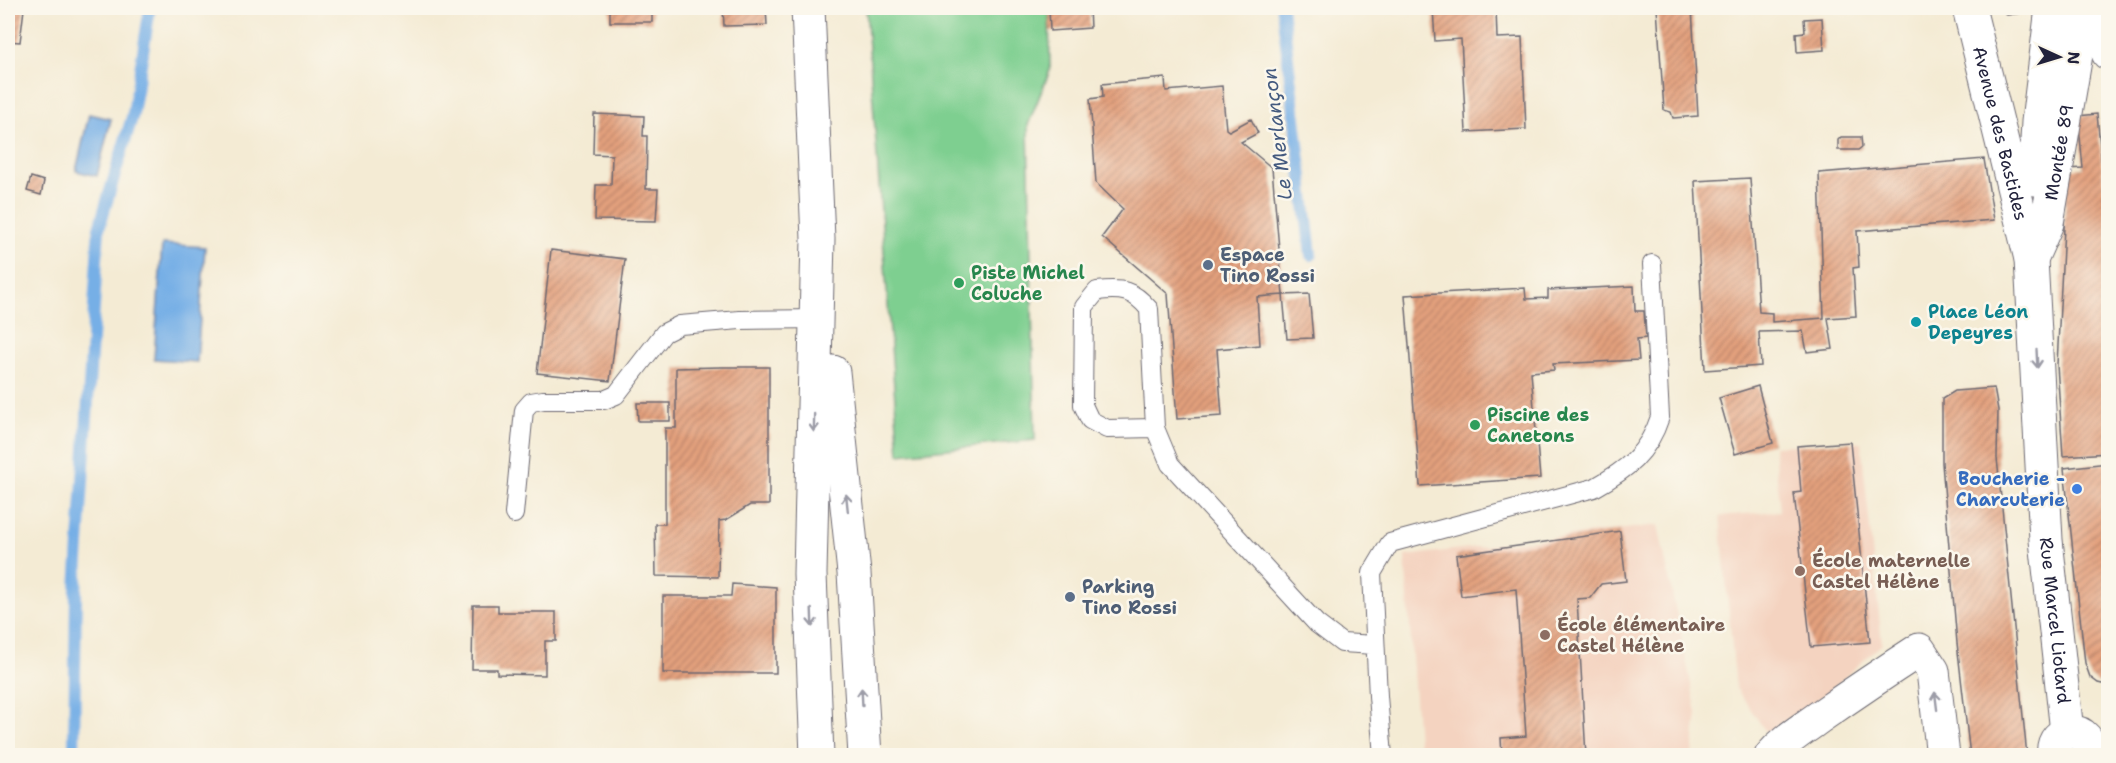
<svg xmlns="http://www.w3.org/2000/svg" width="2116" height="763" font-family="'Shantell Sans',sans-serif">
	<defs>
		<pattern id="building-hatch" width="6" height="6" patternUnits="userSpaceOnUse" patternTransform="scale(1.5)"><rect width="6" height="6" fill="#e3a07d"/><path d="M-1 1l2-2M0 6l6-6M5 7l2-2" fill="none" stroke="#b88268"/></pattern>
	</defs>
	<rect width="100%" height="100%" fill="#fbf7ec"/>
	<filter id="ink" filterUnits="userSpaceOnUse"><feTurbulence type="fractalNoise" baseFrequency=".0167" numOctaves="2"/><feDisplacementMap in="SourceGraphic" scale="12" xChannelSelector="R" yChannelSelector="G"/><feConvolveMatrix kernelMatrix="1 2 1 2 8 2 1 2 1" color-interpolation-filters="sRGB"/></filter>
	<filter id="wash" filterUnits="userSpaceOnUse"><feTurbulence type="fractalNoise" baseFrequency=".008" numOctaves="4" result="noise"/><feDisplacementMap in="SourceGraphic" scale="24" xChannelSelector="R" yChannelSelector="G"/><feGaussianBlur stdDeviation="1.35" result="paint"/><feColorMatrix in="noise" values="0 0 0 0 0 0 0 0 0 0 0 0 0 0 0 0 0 1.4 0 .05"/><feComposite in="paint" operator="in"/></filter>
	<g filter="url(#wash)">
		<rect width="100%" height="100%" fill="#f4ebd4"/>
		<path fill="#f4d3c0" d="M1861 442 1882 644 1827 693 1767 733 1736 688 1720 516 1780 511 1774 446Z
			M1658 525 1697 713 1692 755H1419L1405 556Z"/>
		<path fill="#7ecf90" stroke="#507866" stroke-width="1.5" d="M866 8H1049L1050 70 1028 125 1035 440 899 454Z"/>
		<path fill="#76afe6" stroke="#4c6890" stroke-width="1.5" d="M89 114 111 119 97 176 76 171Z
			M162 244 205 247 197 362 154 359Z"/>
		<g fill="none" stroke-linecap="round" stroke-linejoin="round">
			<path stroke="#76afe6" stroke-width="12" d="M1282 8 1311 255
				M74 756 76 591 99 228 133 114 150 8"/>
		</g>
		<g id="blocks">
			<path fill="url(#building-hatch)" d="M8 8 24 9 20 42 8 41Z
				M610 8H652V22H610Z
				M723 8H766L767 25 724 26Z
				M1049 8H1089L1090 28 1050 31Z
				M1433 8H1496L1497 38 1522 37 1526 129 1466 132 1461 39 1435 41Z
				M1657 8H1692L1698 116 1673 118 1671 112 1664 110Z
				M1927 8H1948L1949 10 1929 14Z
				M2003 8H2032L2030 12 2007 15Z
				M1822 18 1824 50 1797 52 1796 33 1805 32 1804 19Z
				M1165 78 1166 91 1222 86 1226 129 1229 131 1251 119 1258 133 1241 142 1272 168 1283 295 1257 297 1260 345 1217 349 1222 416 1177 419 1168 294 1102 237 1123 209 1096 183 1090 99 1103 97 1102 84Z
				M594 114 644 116 643 136H647L646 189H658L656 221 595 220 596 185H611L612 155 593 154Z
				M2097 114 2108 228V453L2063 456 2057 365 2067 169 2083 168 2078 116Z
				M1841 137H1861L1862 147 1858 150H1838V140Z
				M1984 159 1994 220 1857 231 1859 267 1853 268 1856 316 1828 318 1833 349 1807 352 1803 331 1759 332 1761 366 1705 370 1695 181 1750 178 1759 312 1772 313V322L1824 318 1819 173Z
				M31 177 44 181 41 195 27 191Z
				M551 250 625 259 610 381 537 373Z
				M1634 286 1635 311H1644L1646 338 1637 339 1639 360 1553 364 1554 370 1531 372 1540 478 1420 486 1405 295 1525 288 1526 299 1548 298V290Z
				M1309 294 1313 338 1287 339 1283 295Z
				M721 367H769V505H750L726 520 719 521 718 577 656 576 655 524H665V428H676V368Z
				M1758 386 1773 443 1735 454 1719 398Z
				M1994 388 1998 410 1997 458 2027 756H1970L1957 643 1942 463V399L1955 391Z
				M637 403H670V421H638Z
				M1850 442 1870 642 1811 647 1794 493 1801 492 1797 446Z
				M2108 463V683L2102 684 2098 683 2090 677 2085 663 2064 468Z
				M1620 531 1626 581 1601 584 1590 598 1577 599 1586 756H1502L1501 738 1526 736 1516 589 1461 596 1456 555Z
				M732 584 776 587V673H663V596H731Z
				M473 605H498V612H556V641H545V675L497 674V669H472Z"/>
		</g>
	</g>
	<g filter="url(#ink)">
		<use href="#blocks" fill-opacity="0" stroke="#6c6871" stroke-width="1.5"/>
		<g fill="none" stroke-linecap="round" stroke-linejoin="round">
			<defs>
				<path id="lane" d="M1155 428 1107 429 1090 420 1083 405 1084 307 1097 291C1122 288 1133 290 1149 309L1155 428 1170 464 1317 624 1342 643 1375 645
					M514 514 524 410 531 402 543 400H604L616 395 664 333 680 325 740 320 822 319
					M1383 756 1378 696 1372 573 1390 543 1594 488C1626 470 1648 454 1660 417L1652 264"/>
				<g id="street">
					<path d="M2106 8 2108 53"/>
					<path d="M2035 179 2038 122 2052 8"/>
					<path id="s1" d="M2031 259 2047 223 2084 8"/>
				</g>
				<g id="secondary">
					<path d="M808 8 818 239 810 574 817 756"/>
					<path id="s2" d="M1969 8 2031 259 2046 540 2067 732"/>
					<path d="M833 372 854 573 865 756"/>
					<path d="M1771 756C1784 740 1802 730 1818 718 1851 695 1885 672 1919 650L1933 671 1943 756"/>
					<path d="M2054 756C2049 724 2095 724 2089 756"/>
				</g>
			</defs>
			<use href="#lane" stroke="#6c6871" stroke-width="20"/>
			<use href="#street" stroke="#6c6871" stroke-width="35"/>
			<use href="#secondary" stroke="#6c6871" stroke-width="35"/>
			<use href="#lane" stroke="#fff" stroke-width="18"/>
			<use href="#street" stroke="#fff" stroke-width="33"/>
			<use href="#secondary" stroke="#fff" stroke-width="33"/>
		</g>
		<defs><path id="oneway-shaft" d="M-6 0H5M1.5-3L5.5 0L1.5 3" fill="none" stroke-width="1.6" stroke-linecap="round" stroke-linejoin="round" transform="scale(1.5)"/></defs>
		<g stroke="#9c9ca7">
			<use href="#oneway-shaft" transform="translate(2037 359) rotate(87)"/>
			<use href="#oneway-shaft" transform="translate(814 423) rotate(91)"/>
			<use href="#oneway-shaft" transform="translate(847 503) rotate(-96)"/>
			<use href="#oneway-shaft" transform="translate(812 618) rotate(88)"/>
			<use href="#oneway-shaft" transform="translate(862 697) rotate(-93)"/>
			<use href="#oneway-shaft" transform="translate(1936 701) rotate(-97)"/>
		</g>
	</g>
	<g fill="#5c6f8a" stroke="#fbf7ec" stroke-width="2">
		<circle cx="1208" cy="265" r="6"/>
		<circle cx="1070" cy="597" r="6"/>
	</g>
	<g fill="#2e9e5b" stroke="#fbf7ec" stroke-width="2">
		<circle cx="959" cy="283" r="6"/>
		<circle cx="1475" cy="425" r="6"/>
	</g>
	<circle fill="#0f9aa8" stroke="#fbf7ec" stroke-width="2" cx="1916" cy="322" r="6"/>
	<circle fill="#3f7fe0" stroke="#fbf7ec" stroke-width="2" cx="2077" cy="489" r="6"/>
	<g fill="#8d6e63" stroke="#fbf7ec" stroke-width="2">
		<circle cx="1800" cy="571" r="6"/>
		<circle cx="1545" cy="635" r="6"/>
	</g>
	<g text-anchor="middle" dominant-baseline="central" stroke-width="5" stroke-linejoin="round" paint-order="stroke">
		<g font-size="18" fill="#22223b" stroke="#fbf7ec">
			<text stroke="none"><textPath href="#s2" startOffset="129">Avenue des Bastides</textPath></text>
			<text stroke="none"><textPath href="#s1" startOffset="111">Montée 89</textPath></text>
			<text stroke="none"><textPath href="#s2" startOffset="621">Rue Marcel Liotard</textPath></text>
		</g>
		<g font-size="18" font-weight="bold" fill="#4e5e75" stroke="#fbf7ec" text-anchor="start">
			<text x="1220" y="255">Espace<tspan x="1220" dy="21">Tino Rossi</tspan></text>
			<text x="1082" y="587">Parking<tspan x="1082" dy="21">Tino Rossi</tspan></text>
		</g>
		<g font-size="18" font-weight="bold" fill="#27864d" stroke="#fbf7ec" text-anchor="start">
			<text x="971" y="273">Piste Michel<tspan x="971" dy="21">Coluche</tspan></text>
			<text x="1487" y="415">Piscine des<tspan x="1487" dy="21">Canetons</tspan></text>
		</g>
		<g font-size="18" font-weight="bold" fill="#0d838f" stroke="#fbf7ec" text-anchor="start">
			<text x="1928" y="312">Place Léon<tspan x="1928" dy="21">Depeyres</tspan></text>
		</g>
		<g font-size="18" font-weight="bold" fill="#366cbe" stroke="#fbf7ec" text-anchor="end">
			<text x="2065" y="479">Boucherie -<tspan x="2065" dy="21">Charcuterie</tspan></text>
		</g>
		<g font-size="18" font-weight="bold" fill="#785e54" stroke="#fbf7ec" text-anchor="start">
			<text x="1812" y="561">École maternelle<tspan x="1812" dy="21">Castel Hélène</tspan></text>
			<text x="1557" y="625">École élémentaire<tspan x="1557" dy="21">Castel Hélène</tspan></text>
		</g>
		<g font-size="20" font-style="italic" fill="#445a7f" stroke="#fbf7ec">
			<text transform="translate(1277 134) rotate(-97)">Le Merlançon</text>
		</g>
	</g>
	<rect width="2116" height="763" fill="none" stroke="#fbf7ec" stroke-width="30"/>
	<g transform="translate(2059 57) rotate(94)" stroke="#fbf7ec" stroke-width="4.5" paint-order="stroke">
	<path d="M0-4.5L10 22L0 15L-10 22Z" fill="#22223b"/>
	<text y="-9" font-size="16" font-weight="bold" text-anchor="middle" fill="#22223b">N</text>
	</g>
</svg>
